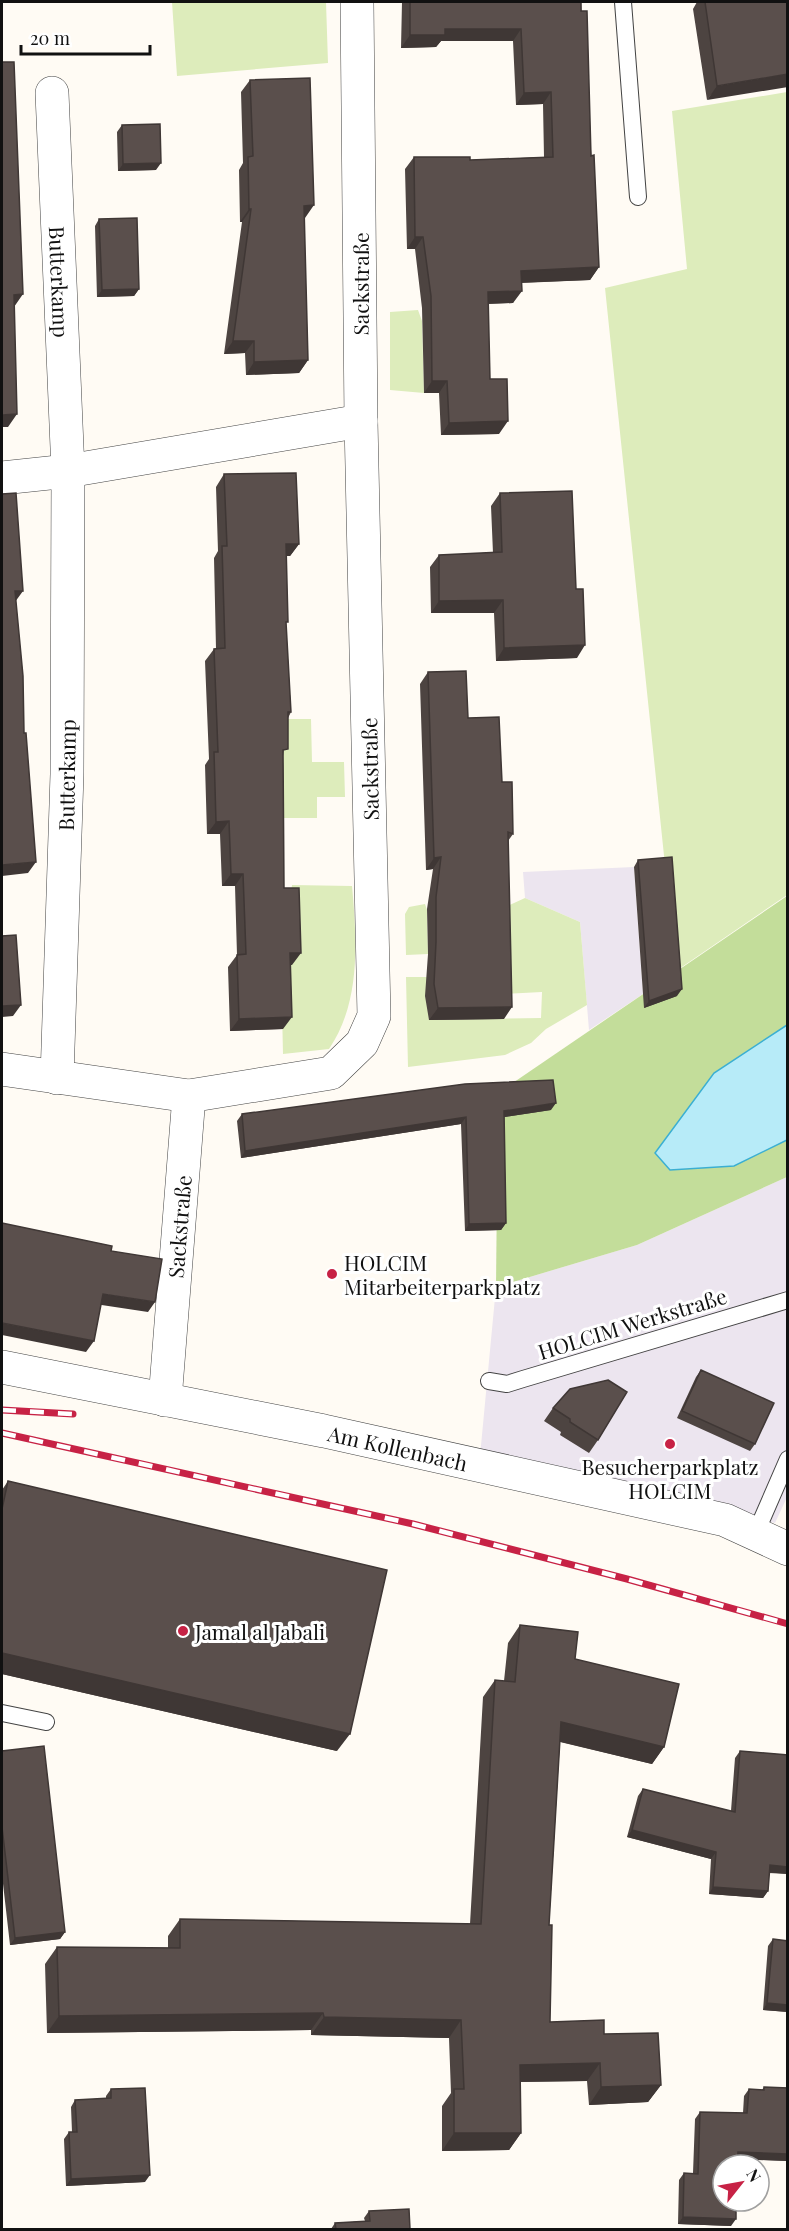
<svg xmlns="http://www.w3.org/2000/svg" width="789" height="2231" font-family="'Playfair Display',serif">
	<rect width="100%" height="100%" fill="#fffbf4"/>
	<path fill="#ece5ef" d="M634 867 643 994 589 1030 580 922 525 898 523 872Z
		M787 1177 788 1495 775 1523 480 1456 496 1287 637 1245Z"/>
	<path fill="#ddecbb" d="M172 2H326L328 63 177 76Z
		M787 92V895L676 971 605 288 687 269 672 111Z
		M418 310 422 321 424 393 390 390V312Z
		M283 719H311L312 762H344L345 797H317V818H275Z
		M292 885 352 886C357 941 361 1002 329 1049L283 1054 281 965Z
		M525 898 580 922 587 1005 546 1029 531 1043 505 1055 408 1067 406 977H428L430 1020 541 1018 542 992 503 994 501 909Z
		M425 904 427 910 428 954 406 955 405 914 409 907Z"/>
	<path fill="#c3dd9a" d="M787 896V1177L637 1245 496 1287 498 1093Z"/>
	<path fill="#b7ebf8" stroke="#3bafd2" stroke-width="1.5" d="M787 1025V1140L734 1166 670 1170 655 1153 714 1073Z"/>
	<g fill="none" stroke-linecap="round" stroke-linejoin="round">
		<defs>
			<path id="service" d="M623 2 638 197
				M489 1381 507 1384 523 1379 788 1300
				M755 1535 788 1459
				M2 1713 46 1722"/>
			<g id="minor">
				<path id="s1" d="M52 93 68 471 67 774 57 1078"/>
				<path d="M2 478 68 471 361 421"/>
				<path d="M2 1069 189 1096 331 1073 362 1043 374 1016 361 421 357 2"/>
				<path id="s2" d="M2 1367 324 1431 725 1520 788 1549"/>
				<path id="s3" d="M165 1400 189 1096"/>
			</g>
		</defs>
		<use href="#service" stroke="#444" stroke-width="18"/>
		<use href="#minor" stroke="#444" stroke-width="34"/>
		<use href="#service" stroke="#fff" stroke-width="16"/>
		<use href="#minor" stroke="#fff" stroke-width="33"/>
		<defs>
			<path id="rail" d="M2 1410 73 1414
				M2 1433 413 1524 627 1579 788 1624"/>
		</defs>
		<use href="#rail" stroke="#c72245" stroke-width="7"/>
		<use href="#rail" stroke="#fff" stroke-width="4.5" stroke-dasharray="14" stroke-linecap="butt"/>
	</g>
	<path fill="#4d4441" d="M402 2H581L599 267 590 280 521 283 513 303 488 304 490 379 499 434 441 435 439 393H424L422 308 415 249H407L405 169 414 157 470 160 544 157 543 104 516 105 513 41H441L436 47 401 48Z
		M697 2H788L707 100 693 9Z
		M250 80 305 218H304L308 360 299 373 246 375 245 353 224 354 242 222H240L239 170 243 163 241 92Z
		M122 125 156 170 118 171 117 132Z
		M99 219 139 289 134 296 97 297 95 226Z
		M224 474 299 544 290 556H286V625L291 712 288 718 283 756 284 888 292 965H290L283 1029 230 1031 228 967 237 955 235 886H222L220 834H207L205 765 209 759 205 661 214 649H216L214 558 218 551 216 487Z
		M500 493 577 658 496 661 494 613H431L430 567 439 555 493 553 491 506Z
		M428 672 468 718 502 782 513 834 508 841 504 1019 429 1020 425 996 428 954 427 909 433 869 426 870 420 684Z
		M638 860 677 996 644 1008 634 867Z
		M551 1110 504 1117 506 1223 501 1230 465 1231 461 1124 241 1158 237 1121 242 1114Z
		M701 1370 755 1444 750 1451 677 1418 696 1377Z
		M570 1389 598 1440 589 1453 560 1435 561 1432 544 1421 553 1408Z
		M8 1481 337 1751 2 1674V1490Z
		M520 1625 575 1659 664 1747 652 1764 560 1742 549 1925 550 2022 604 2034 661 2085 648 2102 589 2105 587 2081 520 2082 521 2133 509 2150 442 2151V2106L451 2093 449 2038 311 2035V2030L47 2033 45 1964 57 1947 168 1948V1936L180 1919 470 1924 483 1697 495 1680 504 1681 508 1643Z
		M2 1751 65 1932 60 1939 10 1945 2 1875Z
		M740 1751 788 1755V1874L769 1873 768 1891 763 1898 709 1894 711 1859 627 1837 638 1796 643 1789 731 1811 735 1758Z
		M773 1939 788 1941V2012L763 2010 768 1946Z
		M764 2087 788 2088V2161L737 2159 731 2226 678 2224 679 2180 684 2173H693L695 2119 700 2112 743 2113 744 2096 749 2089 762 2090Z
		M111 2089 145 2182 66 2186 64 2139 69 2132H72L71 2107 75 2100 106 2099V2096Z
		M369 2211 410 2229H331L335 2223 365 2221 364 2218Z"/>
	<path fill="#3f3735" d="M445 29H521L513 41H441L436 47 401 48 410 35Z
		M788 74V87L707 100 717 86Z
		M551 92 543 104 516 105 524 93Z
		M161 163 156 170 118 171 123 164Z
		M314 205 305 218 295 219 304 206Z
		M249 209H251L242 222H240Z
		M415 237H423L415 249H407Z
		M599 267 590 280 512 283 521 271Z
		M139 289 134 296 97 297 102 290Z
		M522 291 513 303 479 304 488 292Z
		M23 294 14 307V295Z
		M233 341H254L245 353 224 354Z
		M308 360 299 373 246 375 254 362Z
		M432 381H447L439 393H424Z
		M17 414 8 427H2V415Z
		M508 421 499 434 441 435 449 423Z
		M286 544H299L290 556H277Z
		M15 591H23L15 602Z
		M503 600 494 613H431L439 601Z
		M585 645 577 658 496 661 504 648Z
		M229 821 220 834H207L216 822Z
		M441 857 433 869 426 870 434 858Z
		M36 862 28 873 2 876V865Z
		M231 874H243L235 886H222Z
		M290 953H301L292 965H281Z
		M682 989 677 996 644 1008 649 1001Z
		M21 1005 13 1016 2 1017V1006Z
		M512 1007 504 1019 429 1020 438 1008Z
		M292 1017 283 1029 230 1031 239 1019Z
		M556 1103 551 1110 499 1118 504 1111Z
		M466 1117 461 1124 241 1158 245 1151Z
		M506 1223 501 1230 465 1231 469 1224Z
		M103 1294 155 1302 148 1312 95 1304Z
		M2 1323 94 1341 86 1352 2 1335Z
		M2 1653 350 1734 337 1751 2 1674Z
		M561 1722 664 1747 652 1764 549 1739Z
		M632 1830 716 1852 711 1859 627 1837Z
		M770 1865 788 1867V1874L765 1872Z
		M713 1887 768 1891 763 1898 709 1894Z
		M65 1932 60 1939 10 1945 15 1938Z
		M767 2003 788 2005V2012L763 2010Z
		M323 2013 311 2030 47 2033 59 2016Z
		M324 2017 461 2020 449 2038 311 2035Z
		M600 2063 587 2081 507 2082 520 2065Z
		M661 2085 648 2102 589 2105 601 2087Z
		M454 2133H521L509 2150 442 2151Z
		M738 2152 788 2154V2161L733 2159Z
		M150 2175 145 2182 66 2186 71 2179Z
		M683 2217 736 2219 731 2226 678 2224Z"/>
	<path fill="#5a4f4c" stroke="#3f3735" stroke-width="1.5" d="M410 2H581V11H587L591 156 594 155 599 267 521 271 522 291 488 292 490 379H507L508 421 449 423 447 381H432L431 296 423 237H415L414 157H470V160L553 157 551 92 524 93 521 29H445V35H410Z
		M705 2H788V74L717 86Z
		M2 62H14L23 294 14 295 17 414 2 415Z
		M310 78 314 205 304 206 308 360 254 362V341H233L251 209H249L248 157 253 156 250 80Z
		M160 124 161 163 123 164 122 125Z
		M137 218 139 289 102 290 99 219Z
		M296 473 299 544H286L288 622H286L291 712H288V749L283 750 284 888H299L301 953H290L292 1017 239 1019 237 955 246 954 243 874H231L229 821 216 822 214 752H218L214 649 225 648 222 546H227L224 474Z
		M572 491 576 589H583L585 645 504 648 503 600 439 601V555L502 552 500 493Z
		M16 493 23 591H15L23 676 24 733H26L36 862 2 865V494Z
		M466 671 468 718 499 717 502 782H512L513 834 508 832 512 1007 438 1008 434 984 436 942V897L441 857 434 858 428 672Z
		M672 857 682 989 649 1001 638 860Z
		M16 935 21 1005 2 1006V936Z
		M553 1080 556 1103 504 1111 506 1223 469 1224 466 1117 245 1151 242 1114 465 1084Z
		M2 1223 112 1246 111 1251 162 1259 155 1302 103 1294 94 1341 2 1323Z
		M701 1370 774 1403 755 1444 682 1411Z
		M608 1380 627 1392 598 1440 570 1422V1419L553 1408 570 1389Z
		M8 1481 387 1570 350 1734 2 1653V1509Z
		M520 1625 578 1632 575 1659 679 1684 664 1747 561 1722 549 1925H552L550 2022 604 2020V2034L658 2033 661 2085 601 2087 600 2063 520 2065 521 2133H454V2089H464L461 2020 324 2017 323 2013 59 2016 57 1947 180 1948V1919L481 1924 495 1680 515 1682Z
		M44 1746 65 1932 15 1938 2 1827V1751Z
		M740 1751 788 1755V1867L770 1865 768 1891 713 1887 716 1852 632 1830 643 1789 735 1812Z
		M773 1939 788 1941V2005L767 2003Z
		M764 2087 788 2088V2154L738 2152 737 2165H723V2201H736V2219L683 2217 684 2173 698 2174 700 2112 747 2113 749 2089 764 2090Z
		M145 2088 150 2175 71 2179 69 2132H77L75 2100 111 2098V2089Z
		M409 2209 410 2229H336L335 2223 370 2221 369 2211Z"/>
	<g fill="#c72245" stroke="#fff" stroke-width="2">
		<circle cx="332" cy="1274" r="6"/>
		<circle cx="670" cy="1444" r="6"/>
		<circle cx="183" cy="1631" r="6"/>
	</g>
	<g text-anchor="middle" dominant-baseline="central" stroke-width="6" stroke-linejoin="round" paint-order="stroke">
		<g font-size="21" fill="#111" stroke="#fff">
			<text stroke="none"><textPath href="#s1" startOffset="189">Butterkamp</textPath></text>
			<text transform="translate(360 284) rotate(-90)">Sackstraße</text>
			<text transform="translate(369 769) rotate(-91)">Sackstraße</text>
			<text transform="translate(66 775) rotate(-89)">Butterkamp</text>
			<text stroke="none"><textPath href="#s3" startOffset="174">Sackstraße</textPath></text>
			<text transform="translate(632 1323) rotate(-17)">HOLCIM Werkstraße</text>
			<text stroke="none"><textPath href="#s2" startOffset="404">Am Kollenbach</textPath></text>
		</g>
		<g font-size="21" fill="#111" stroke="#fff" text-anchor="start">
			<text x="344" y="1262">HOLCIM<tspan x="344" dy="24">Mitarbeiterparkplatz</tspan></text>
			<text x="670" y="1466" text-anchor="middle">Besucherparkplatz<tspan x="670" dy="24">HOLCIM</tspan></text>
			<text x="195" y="1631">Jamal al Jabali</text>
		</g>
	</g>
	<rect width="789" height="2231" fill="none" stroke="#111111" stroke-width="6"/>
	<g transform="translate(741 2183) rotate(59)"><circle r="28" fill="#ffffff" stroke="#a0a0a0" stroke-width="1.5"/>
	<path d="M0-4.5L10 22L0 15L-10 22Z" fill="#c72245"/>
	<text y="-9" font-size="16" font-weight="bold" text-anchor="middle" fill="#111111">N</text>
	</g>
	<path d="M21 45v9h129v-9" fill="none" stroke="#111111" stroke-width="3"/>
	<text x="30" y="45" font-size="18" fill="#111111" stroke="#ffffff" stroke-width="4.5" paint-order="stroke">20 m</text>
</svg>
